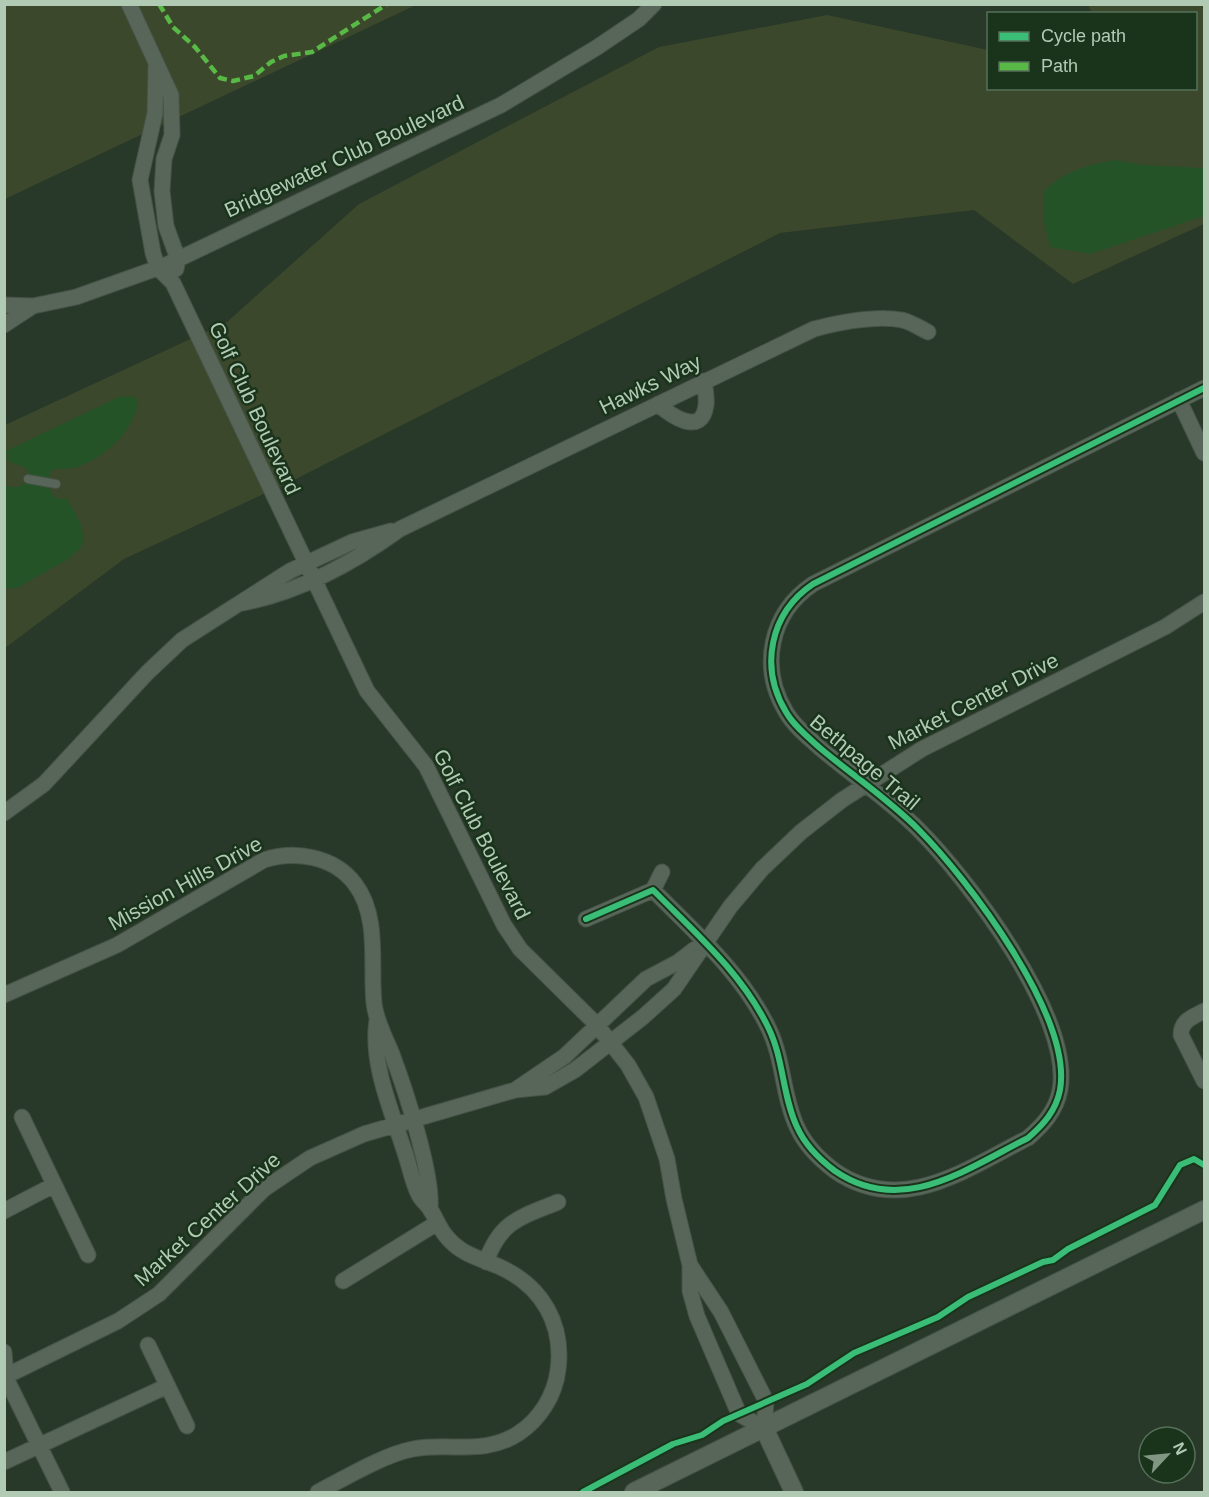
<svg xmlns="http://www.w3.org/2000/svg" width="1209" height="1497" font-family="Helvetica,sans-serif">
	<rect width="100%" height="100%" fill="#283829"/>
	<path fill="#3c482c" d="M5 4 416 5 5 199Z
		M1088 5H1204V224L1073 284 974 210 780 233 296 479 124 559 5 648V425L227 322 359 204 659 47 827 15 988 50V88H1196V14L1092 13Z"/>
	<path fill="#255328" d="M1115 160 1143 165 1204 168V216L1090 254 1050 247 1044 221 1043 192C1064 171 1087 165 1115 160Z
		M131 396 138 399C136 429 105 458 77 467 68 470 59 467 50 471L48 487 56 499 66 498C75 513 87 528 82 546L70 558 17 588H5V486C18 488 26 488 29 474L26 468 8 461 6 451 119 397Z"/>
	<g fill="none" stroke-linecap="round" stroke-linejoin="round">
		<defs>
			<path id="service" d="M28 479 56 484"/>
			<path id="minor" d="M129 4 171 95 172 135 164 159 162 191 166 226 178 259 176 269
				M156 63 155 113 140 180 153 253 158 268 173 283 367 691 426 766 504 925 520 949 596 1024 628 1065 646 1097 667 1159 674 1199 690 1265V1291L697 1316 739 1414 764 1428 766 1401 721 1312 690 1265
				M4 305 33 306 76 297 166 265 501 105 596 48 639 19 654 4
				M4 325 33 306
				M1179 400 1204 453
				M658 404C670 415 702 438 706 405 707 398 705 388 704 381
				M243 603C299 592 353 563 400 529L814 329C841 322 875 315 902 320 911 322 920 328 928 332
				M4 813 44 784 147 673 182 640 290 571 352 542 391 531
				M653 890 662 872
				M586 919 653 890 661 898C701 938 743 976 768 1027 784 1059 782 1095 797 1127 805 1145 819 1159 835 1171 902 1217 966 1169 1028 1138 1043 1125 1056 1111 1060 1090 1073 1017 968 879 918 829 888 799 852 775 820 748 808 737 794 726 786 712 759 667 770 613 813 584L1204 388
				M4 995 117 945 264 860C295 850 334 856 355 884 380 917 370 964 374 1003 376 1021 385 1037 392 1054 405 1089 433 1174 430 1208
				M1204 1011C1193 1017 1181 1020 1181 1035L1204 1081
				M515 1090 565 1056 646 979 678 962 695 949
				M22 1117 88 1255
				M4 1211 54 1185
				M486 1262C500 1221 521 1217 558 1202
				M343 1281 437 1223
				M148 1345 187 1426
				M4 1352 6 1376
				M4 1374 62 1492
				M4 1377 118 1321 159 1294 264 1189 310 1158 364 1134 515 1090 545 1087 575 1070 643 1017 674 989 730 907 762 869 801 832 842 800 922 749 1165 627 1204 602
				M4 1462 167 1386
				M318 1492C343 1479 385 1454 413 1449 449 1442 485 1456 519 1433 540 1419 555 1395 558 1370 564 1324 542 1286 500 1267 480 1258 461 1255 446 1236 439 1228 436 1218 430 1209 427 1204 421 1200 419 1195 413 1184 410 1168 406 1156 393 1114 370 1064 377 1020"/>
			<path id="tertiary" d="M764 1428 794 1492
				M634 1492 1204 1210"/>
		</defs>
		<use href="#service" stroke="#465347" stroke-width="10"/>
		<use href="#minor" stroke="#465347" stroke-width="17"/>
		<use href="#tertiary" stroke="#465347" stroke-width="20"/>
		<use href="#service" stroke="#586659" stroke-width="8"/>
		<use href="#minor" stroke="#586659" stroke-width="15"/>
		<use href="#tertiary" stroke="#586659" stroke-width="18"/>
		<path stroke="#58b947" stroke-width="4.5" stroke-dasharray="9 4.5" stroke-linecap="butt" d="M159 4 173 27 195 47 220 78 233 81 254 76 271 62 284 56 312 52 387 4"/>
		<defs>
			<path id="cycleway" d="M586 919 653 890 661 898C701 938 743 976 768 1027 784 1059 782 1095 797 1127 805 1145 819 1159 835 1171 902 1217 966 1169 1028 1138 1043 1125 1056 1111 1060 1090 1073 1017 968 879 918 829 888 799 852 775 820 748 808 737 794 726 786 712 759 667 770 613 813 584L1204 388
				M583 1492 673 1444 702 1435 723 1421 807 1384 854 1353 938 1317 968 1297 1043 1262 1053 1260 1068 1249 1155 1205 1180 1165 1194 1159 1204 1165"/>
		</defs>
		<use href="#cycleway" stroke="#1a341c" stroke-width="10"/>
		<use href="#cycleway" stroke="#3abd76" stroke-width="6"/>
	</g>
	<g text-anchor="middle" dominant-baseline="central" stroke-width="5" stroke-linejoin="round" paint-order="stroke">
		<g font-size="21" fill="#b1cab4" stroke="#1a341c">
			<text transform="translate(344 156) rotate(-25)">Bridgewater Club Boulevard</text>
			<text transform="translate(650 384) rotate(-26)">Hawks Way</text>
			<text transform="translate(255 408) rotate(65)">Golf Club Boulevard</text>
			<text transform="translate(973 701) rotate(-27)">Market Center Drive</text>
			<text transform="translate(865 762) rotate(40)">Bethpage Trail</text>
			<text transform="translate(482 834) rotate(63)">Golf Club Boulevard</text>
			<text transform="translate(185 883) rotate(-29)">Mission Hills Drive</text>
			<text transform="translate(207 1219) rotate(-42)">Market Center Drive</text>
		</g>
	</g>
	<rect width="1209" height="1497" fill="none" stroke="#b1cab4" stroke-width="12"/>
	<rect x="987" y="12" width="210" height="78" fill="#1a341c" stroke="#567059" stroke-width="1.5"/>
	<rect x="999" y="32" width="30" height="9" fill="#3abd76" stroke="#567059" stroke-width="1.5"/>
	<text x="1041" y="42" font-size="18" fill="#b1cab4">Cycle path</text>
	<rect x="999" y="62" width="30" height="9" fill="#58b947" stroke="#567059" stroke-width="1.5"/>
	<text x="1041" y="72" font-size="18" fill="#b1cab4">Path</text>
	<g transform="translate(1167 1455) rotate(64)"><circle r="28" fill="#1a341c" stroke="#567059" stroke-width="1.5"/>
	<path d="M0-4.5L10 22L0 15L-10 22Z" fill="#819783"/>
	<text y="-9" font-size="16" font-weight="bold" text-anchor="middle" fill="#b1cab4">N</text>
	</g>
</svg>
